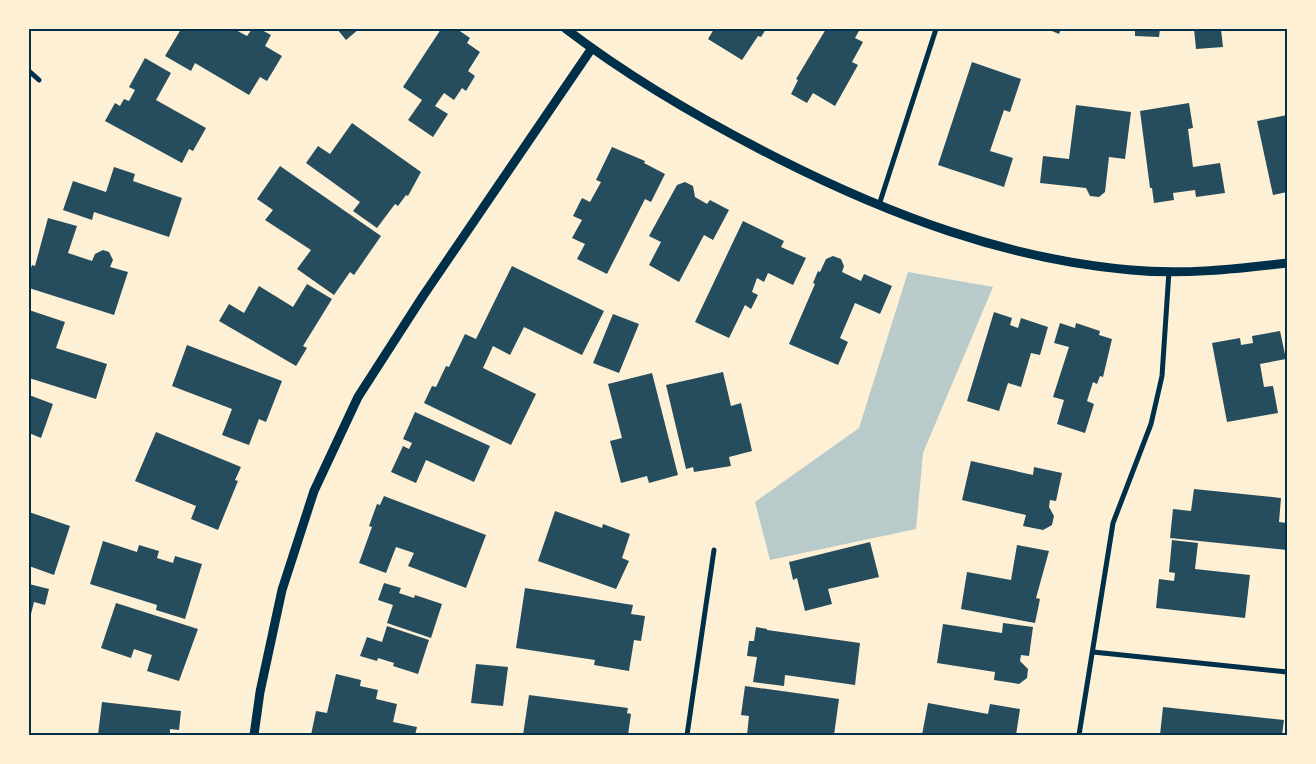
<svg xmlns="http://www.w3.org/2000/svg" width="1316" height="764" font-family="Montserrat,sans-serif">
	<rect width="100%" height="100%" fill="#fdf0d5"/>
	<path fill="#b9caca" d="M908 272 993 287 923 453 916 529 770 560 755 502 859 428Z"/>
	<path fill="#264d5e" d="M181 29H234L247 36 252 29H260L271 35 265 46 282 56 267 81 260 77 249 95 195 63 191 71 165 56Z
		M337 29H359L346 40Z
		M441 29H457L470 38 467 43 480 52 468 71 475 76 466 91 462 88 454 100 444 93 435 106 448 114 433 137 408 120 422 100 403 87Z
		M714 29H766L761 37 758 36 742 60 708 39Z
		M826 29H860L855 38 863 42 852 62 858 65 835 106 813 93 807 103 791 94 798 80 796 79Z
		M1047 29H1061L1059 34Z
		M1135 29H1160L1159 37 1135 36Z
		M1194 29H1221L1223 47 1196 49Z
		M145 58 171 73 156 100 206 128 193 151 189 149 182 163 105 121 115 103 120 106 124 99 129 101 135 90 129 87Z
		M972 62 1021 79 1010 112 1004 110 990 151 1013 158 1004 187 938 165Z
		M1189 103 1193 128 1188 129 1193 167 1220 163 1225 193 1196 197 1195 190 1173 193 1174 200 1154 203 1152 188H1150L1140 111Z
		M1076 105 1131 112 1125 159 1109 157 1105 192 1099 197 1090 196 1086 188 1040 183 1043 156 1069 159Z
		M1287 115V192L1273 195 1257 121Z
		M352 123 421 172 408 196 406 195 398 206 395 204 377 228 353 211 360 202 306 163 318 146 330 154Z
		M612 147 645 161 644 163 665 174 651 202 645 199 607 274 577 259 585 244 572 238 582 220 573 216 582 198 590 202 601 182 596 180Z
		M280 166 381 236 354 275 350 272 334 295 297 269 311 250 265 220 273 210 257 199Z
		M114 167 135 174 133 181 182 198 169 237 94 212 92 220 63 210 73 181 106 192Z
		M685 182 693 186 695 197 707 204 710 200 729 210 713 240 704 235 679 282 649 265 661 242 649 236 677 185Z
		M48 218 77 226 68 253 92 261 95 254 103 250 109 252 113 260 110 267 128 272 114 315 29 288V274L32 265 35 266Z
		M743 221 784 241 781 247 806 258 793 285 768 273 764 282 757 278 752 292 758 295 751 309 745 305 729 338 695 322Z
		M833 256 841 259 844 266 842 272 861 281 864 274 892 286 880 314 855 303 840 338 848 342 838 365 789 344 815 284 813 283 818 271 820 272 826 259Z
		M512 266 604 311 582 355 524 327 510 355 493 346 483 368 536 394 511 445 424 403 432 386 436 387 446 366 449 367 465 334 476 339Z
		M307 284 332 299 303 346 307 348 296 366 219 321 229 304 244 313 259 286 293 307Z
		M29 310 65 322 56 348 107 364 96 399 29 378Z
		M994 312 1012 318 1010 325 1018 328 1021 318 1048 327 1040 355 1031 353 1021 387 1008 383 999 411 967 401Z
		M613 314 639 324 619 373 593 363Z
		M1060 323 1075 328 1076 323 1100 331 1099 335 1112 339 1103 377 1100 376 1097 384 1093 382 1087 401 1094 404 1085 433 1057 424 1064 400 1053 397 1069 347 1054 343Z
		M1280 331 1286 359 1260 364 1264 387 1273 386 1278 413 1227 422 1212 343 1240 338 1241 345 1253 343 1252 336Z
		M187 345 282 381 266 422 259 419 249 445 222 435 232 409 172 386Z
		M723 372 731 406 741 403 752 451 729 457 731 466 694 472 693 467 686 469 666 385Z
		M652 373 678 475 649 483 647 476 621 483 610 441 622 438 608 384Z
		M29 395 53 404 41 438 29 433Z
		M415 412 490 446 474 482 426 460 416 483 391 472 403 446 409 449 412 443 403 439Z
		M156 432 241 467 235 480 238 481 218 530 191 519 196 506 135 481Z
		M971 461 1033 475 1034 467 1062 473 1056 501 1050 500 1049 507 1054 516 1052 525 1043 530 1023 526 1026 515 962 500Z
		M1194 489 1281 498 1279 522 1287 523V550L1170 538 1173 509 1191 511Z
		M384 496 486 535 466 588 408 566 414 553 396 547 386 573 359 563 372 527 369 526 377 504 380 505Z
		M555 511 602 528 603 524 630 534 622 558 629 561 616 589 538 561Z
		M29 512 70 526 54 575 29 566Z
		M1172 540 1198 543 1195 569 1250 575 1245 618 1156 608 1159 579 1174 581 1175 573 1169 572Z
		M103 541 137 552 139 545 159 551 157 558 173 563 175 556 202 564 185 619 156 610 157 605 90 584Z
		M870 542 879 577 828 589 832 604 805 611 797 578 793 580 789 562Z
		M1017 545 1049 551 1036 598 1040 599 1035 623 961 609 967 572 1011 580Z
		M384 583 401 588 399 593 414 598 415 595 442 604 431 638 387 623 393 605 378 600Z
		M29 584 49 589 45 605 34 602 29 622Z
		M525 588 633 605 631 614 645 616 641 641 634 640 629 671 594 665 595 660 516 648Z
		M116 603 198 629 179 681 147 671 152 655 134 649 131 658 101 648Z
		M1003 623 1033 627 1029 656 1021 655 1020 661 1028 669 1027 678 1019 684 994 680 995 672 937 663 943 624 1002 633Z
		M387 626 429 640 418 674 393 666 394 663 378 658 377 661 360 656 367 637 382 642Z
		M756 627 767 629V630L860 643 855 685 785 675 784 686 753 682 757 657 747 656 749 641H754Z
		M476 664 508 667 503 706 471 703Z
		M336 674 361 680 360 686 378 690 376 699 397 704 393 722 417 727 415 735H311L316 711 327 713Z
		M745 686 839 699 834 735H747L749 716 741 715Z
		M529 695 628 708 627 713 631 714 628 735H523Z
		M102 702 181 711 179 730 170 729V735H98Z
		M928 703 988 714 990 704 1020 709 1016 735H922Z
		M1163 707 1284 720 1282 735H1160Z"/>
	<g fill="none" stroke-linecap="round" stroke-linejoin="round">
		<path stroke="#003049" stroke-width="5" d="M29 71 39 80
			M879 205 936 29
			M1093 652 1287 672
			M687 735 714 550
			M1079 735 1113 523 1151 424 1162 376 1169 271"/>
		<path stroke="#003049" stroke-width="9" d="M566 29C633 80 704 121 779 159 890 215 1006 259 1131 270 1183 275 1236 269 1287 263
			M254 735 260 692 282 590 314 491 358 397 423 296 592 48"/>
	</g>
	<rect width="1316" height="764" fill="none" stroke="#fdf0d5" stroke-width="60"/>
	<rect x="30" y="30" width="1256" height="704" fill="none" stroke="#003049" stroke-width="2"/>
</svg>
